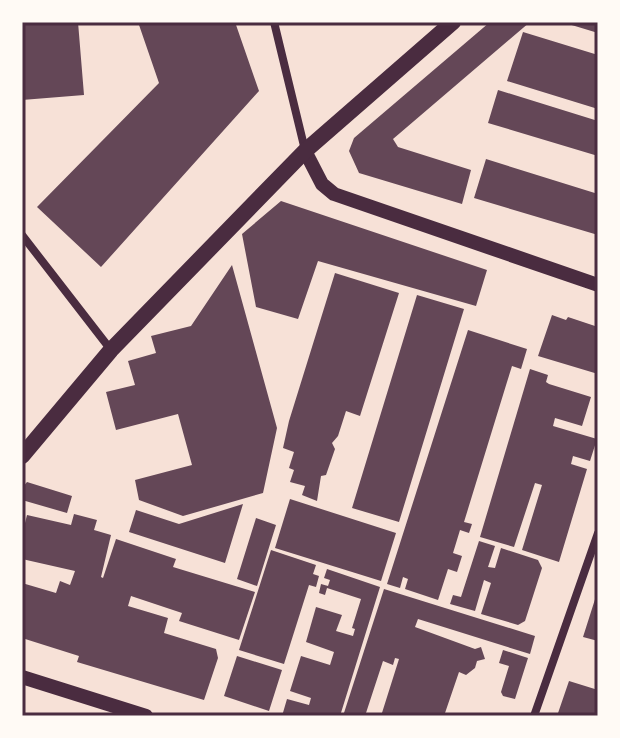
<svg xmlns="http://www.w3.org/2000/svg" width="620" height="738" font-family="'IBM Plex Sans',sans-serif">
	<rect width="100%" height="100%" fill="#f7e1d7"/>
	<path fill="#644757" d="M22 22H78L84 95 22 100Z
		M138 22H235L259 91 101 267 37 207 159 83Z
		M490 22H530L393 139 398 147 471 170 462 204 359 173 349 151 354 138Z
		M565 22H598V33L565 23Z
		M523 32 598 55V109L507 81Z
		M498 90 598 121V156L488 123Z
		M486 159 598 194V235L474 198Z
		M281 201 487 270 476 306 318 261 298 319 256 307 242 234Z
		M232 265 277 428 263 493 183 516 139 500 135 480 192 465 178 414 116 430 106 392 135 385 128 361 156 353 151 336 191 326Z
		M335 273 399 293 360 416 346 411 338 436 332 443 335 449 326 475 321 476 317 501 302 495 305 486 290 482 294 470 289 468 294 452 283 448 289 421Z
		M417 295 464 309 399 522 352 508Z
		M552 315 566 320 568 317 598 327V374L538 356Z
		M468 330 527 349 521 369 512 366 507 382 464 522 472 524 469 533 460 530 453 553 462 556 457 572 448 569 438 600 405 589 408 579 403 577 400 588 387 584Z
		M530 369 548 375 546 382 549 384 591 397 582 426 555 418 553 426 597 439 590 461 573 456 571 464 587 469 559 562 522 550 542 485 535 483 514 547 480 537Z
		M27 482 72 496 67 513 22 500V488Z
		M290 499 396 533 381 581 275 548Z
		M243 504 225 563 129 532 136 510 179 524Z
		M74 514 97 520 94 530 111 535 101 577 103 578 116 539 176 559 173 567 255 592 239 640 179 621 182 613 131 596 128 606 168 618 164 633 216 649 218 658 204 700 77 662 79 656 22 638V583L56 593 60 581 70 585 75 571 22 559V535L27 515 71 525Z
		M256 518 276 525 257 586 237 579Z
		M479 541 495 546 488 567 495 568 501 548 538 560 542 568 525 621 518 625 481 614 491 583 484 580 475 611 450 604 453 595 461 597Z
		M271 550 316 565 313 574 319 576 316 587 309 585 284 664 239 650Z
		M327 569 380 587 340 716H282L287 699 309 705 311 698 290 691 301 656 330 665 334 652 306 642 316 607 342 615 336 631 353 636 355 629 352 628 361 599 327 588 325 595 319 593 321 584 328 586 330 580 324 578Z
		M384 589 535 636 530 654 418 619 415 627 475 649 481 647 485 659 477 661 475 668 466 675 459 672 445 713 453 716H381L399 659 395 658 393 665 383 661 365 716H343Z
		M597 593H598V641L583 637Z
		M503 650 528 658 515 699 503 696 501 692 509 666 499 663Z
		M237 656 282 670 269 711 224 696Z
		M569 681 598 690V716H557Z"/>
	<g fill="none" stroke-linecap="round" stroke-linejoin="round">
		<path stroke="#4a2c40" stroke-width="8" d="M274 22 305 150
			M22 235 111 350
			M534 716 598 533"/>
		<path stroke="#4a2c40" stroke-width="14" d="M305 151 322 184 334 194 598 285
			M22 677 146 716"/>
		<path stroke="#4a2c40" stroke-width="16" d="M22 456 111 350 305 151 453 22"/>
	</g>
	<rect width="620" height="738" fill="none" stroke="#fffaf5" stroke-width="48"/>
	<rect x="24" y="24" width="572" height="690" fill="none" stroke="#4a2c40" stroke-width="3"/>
</svg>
